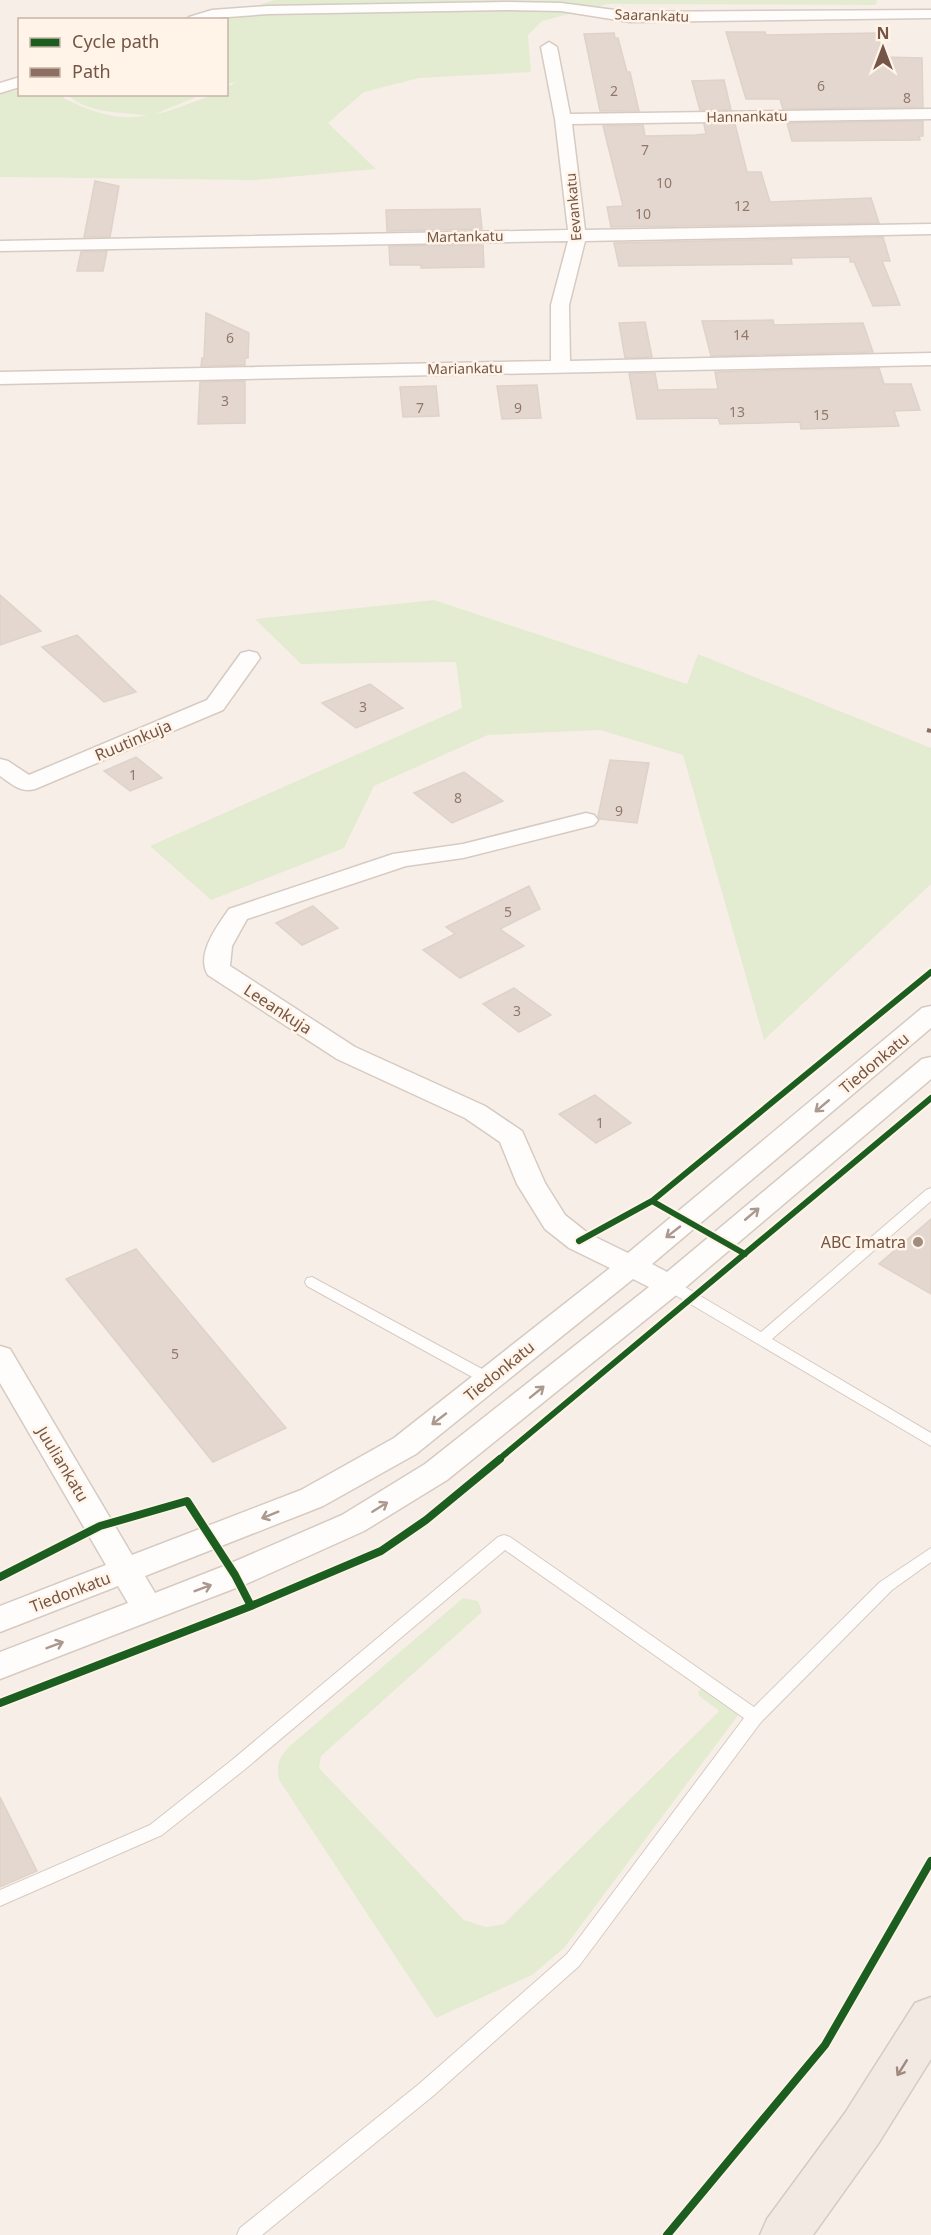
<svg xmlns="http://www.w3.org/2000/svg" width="931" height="2235" font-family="'Noto Sans',sans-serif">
	<rect width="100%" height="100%" fill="#f7efe7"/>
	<path fill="#e3ecd1" d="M274 0H877L876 5 608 4 542 21 528 35 531 72 419 78 364 92 328 123 376 169 256 180 0 177V94L19 90 20 94 63 95 64 98C88 111 119 122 147 115 122 113 87 113 68 95H201L155 114C181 110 201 95 226 94L227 87 237 82 227 84 226 20 218 19Z
		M434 600 687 684 698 654 931 748V884L764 1040 683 755 600 730 488 735 374 786 344 848 211 900 150 846 462 708 456 662 301 664 255 619Z
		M463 1598 478 1601 482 1612 321 1756 319 1768 464 1920 486 1927 504 1924 719 1711 699 1696 698 1692 702 1688H709L739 1714 564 1948 532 1975 436 2018 279 1780C276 1764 279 1757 291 1745Z"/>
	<path fill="#e3d7cf" stroke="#dfd2c9" stroke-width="1.5" d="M726 32H765L766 35 876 33 885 57 922 58 923 107 783 109 780 99H746Z
		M614 33 615 38H618L627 72H630L639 111H600L584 34Z
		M724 80 731 110H700L692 81Z
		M923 121V136H919L920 140 792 141 787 123Z
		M704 124H735L747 172H761L770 202 871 198 879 223 611 227 607 207 623 206 603 126 643 125 645 136 695 135 706 134Z
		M95 181 119 186 110 237H84Z
		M480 209 482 229 387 231 386 210Z
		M883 237 890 261H882L900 305 873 306 854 262H850V257L791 258 792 264 619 266 614 243Z
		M483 245 484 267 421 268V265H390L389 246Z
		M107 251 103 271H77L81 252Z
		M206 313 249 333 248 358H245V365L201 366 202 358H204Z
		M773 320 774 325 863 323 873 352 711 356 702 321Z
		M645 322 652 357 625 358 619 323Z
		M879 368 884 384H911L920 410 894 411 899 426 801 429 800 422 720 424 718 418 637 419 629 373H655L658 390 718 389 715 372Z
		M245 381V423L198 424 200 382Z
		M537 385 541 418 502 419 497 386Z
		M436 386 439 416 403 417 400 387Z
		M0 595 41 631 0 645Z
		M77 635 136 692 104 702 42 647Z
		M370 684 403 708 356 728 322 703Z
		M136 757 162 778 130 791 104 771Z
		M610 760 649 763 637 823 600 819 598 816Z
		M464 772 503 801 452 823 414 793Z
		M529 886 540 909 500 929 524 946 460 978 423 950 455 934 446 927Z
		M313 906 338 928 302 945 276 923Z
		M514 988 551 1015 519 1032 483 1004Z
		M595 1095 631 1123 596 1143 559 1114Z
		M931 1219V1294L879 1264Z
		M136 1249 286 1428 213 1462 66 1279Z
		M0 1797 37 1871 0 1887Z"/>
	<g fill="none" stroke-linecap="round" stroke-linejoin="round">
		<defs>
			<path id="service" d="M931 1188V1201L772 1339 931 1433V1446L665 1289 663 1285 665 1281H675L761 1332 926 1190Z
				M312 1277 495 1376 497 1380 495 1384H485L307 1286 305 1282 307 1278Z
				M504 1535 510 1537 754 1707 880 1582 931 1548V1562L892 1590 761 1722 579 1966 433 2096 262 2235H237L240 2228 419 2084 567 1954 744 1718 505 1550 244 1770 162 1835 0 1906V1890L150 1825 232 1760 498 1537Z"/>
			<path id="minor" d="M507 2 561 3 630 12 931 10V18L630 22 561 11 507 10 268 14 187 20 189 17 212 10 268 6Z
				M549 42 557 47 570 114 931 109V119L572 124 585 230 931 224V234L585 241 569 305 570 361 931 353V365L0 384V372L551 361V305L568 241 0 251V241L568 230 555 119 541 47Z
				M20 77V87L0 93V83Z
				M249 651 257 653 260 658 223 710 35 789C20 793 12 784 0 776V759L8 761 29 775 207 700 241 653Z
				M586 813 594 815 598 820 594 825 463 858 406 866 247 919 232 946 230 966 355 1047 485 1106 522 1131 545 1183 565 1215 589 1234 628 1253 922 1008 931 1006V1028L652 1264 667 1272 922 1059 931 1057V1079L680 1292 447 1480 364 1531 246 1584 0 1679V1652L128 1603 118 1586 0 1632V1606L106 1565 0 1383V1346L10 1349 132 1555 301 1490 394 1438 610 1268 569 1248 545 1229 517 1184 500 1142 465 1118 337 1059 208 975C195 955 218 925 229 909L393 854 463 844ZM633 1279 649 1287 425 1464 342 1515 224 1566 155 1593 145 1576 323 1506 416 1454Z"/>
			<path id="trunk" d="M931 1997V2059L878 2144 813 2235H760L767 2219 845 2113 915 2003Z"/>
		</defs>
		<use href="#service" stroke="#d6cac2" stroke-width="2"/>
		<use href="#minor" stroke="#d6cac2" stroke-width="3"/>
		<use href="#trunk" stroke="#d5cac4" stroke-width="3"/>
		<use href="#service" fill="#fefdfb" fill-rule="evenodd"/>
		<use href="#minor" fill="#fefdfb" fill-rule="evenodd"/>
		<use href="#trunk" fill="#f2e9e3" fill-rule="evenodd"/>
		<path stroke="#8d6e63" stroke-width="4" stroke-dasharray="7 4" stroke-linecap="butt" d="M927 730 931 731"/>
		<defs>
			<path id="cycleway-far1" d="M652 1201 745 1254
				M579 1241 652 1201 931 972
				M498 1460 931 1098"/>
			<path id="cycleway" d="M0 1577 100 1526 187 1501 235 1575 251 1606
				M0 1703 251 1606 381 1551 426 1520 500 1459
				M667 2235 825 2045 931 1861"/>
		</defs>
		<use href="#cycleway-far1" stroke="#fff4e7" stroke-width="10"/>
		<use href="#cycleway" stroke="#fff4e7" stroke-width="11"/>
		<use href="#cycleway-far1" stroke="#1b5e20" stroke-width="6"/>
		<use href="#cycleway" stroke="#1b5e20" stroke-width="8"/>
	</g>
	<defs><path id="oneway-shaft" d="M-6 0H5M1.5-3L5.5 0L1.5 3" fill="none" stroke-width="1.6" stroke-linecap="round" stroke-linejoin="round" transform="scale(1.5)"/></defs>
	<g stroke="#ab988f">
		<use href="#oneway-shaft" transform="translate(822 1106) rotate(140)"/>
		<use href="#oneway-shaft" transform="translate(752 1214) rotate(-40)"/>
		<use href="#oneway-shaft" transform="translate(673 1232) rotate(142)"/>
		<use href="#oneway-shaft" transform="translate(537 1392) rotate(-39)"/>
		<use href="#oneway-shaft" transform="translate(439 1419) rotate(142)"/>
		<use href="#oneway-shaft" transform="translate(380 1507) rotate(-32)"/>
		<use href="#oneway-shaft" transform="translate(270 1515) rotate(158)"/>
		<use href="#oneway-shaft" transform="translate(203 1588) rotate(-21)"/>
		<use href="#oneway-shaft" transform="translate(55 1645) rotate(-21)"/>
	</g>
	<use stroke="#a0897e" href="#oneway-shaft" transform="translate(902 2068) rotate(122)"/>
	<circle fill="#a28b7f" stroke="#fff4e7" stroke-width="2" cx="918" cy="1242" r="6"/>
	<g text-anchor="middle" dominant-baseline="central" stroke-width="5" stroke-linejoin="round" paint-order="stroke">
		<g font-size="14" fill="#745547" stroke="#fff4e7">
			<text transform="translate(652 15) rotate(2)">Saarankatu</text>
			<text transform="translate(747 116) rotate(-1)">Hannankatu</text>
			<text transform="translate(573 207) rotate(-95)">Eevankatu</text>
			<text transform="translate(465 236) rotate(-1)">Martankatu</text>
			<text transform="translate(465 368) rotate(-1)">Mariankatu</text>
		</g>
		<g font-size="14" fill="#92786b">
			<text x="821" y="85">6</text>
			<text x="614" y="90">2</text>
			<text x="907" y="97">8</text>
			<text x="645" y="149">7</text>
			<text x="664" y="182">10</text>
			<text x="742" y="205">12</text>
			<text x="643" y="213">10</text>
			<text x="741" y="334">14</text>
			<text x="230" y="337">6</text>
			<text x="225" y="400">3</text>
			<text x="420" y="407">7</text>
			<text x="518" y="407">9</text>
			<text x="737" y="411">13</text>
			<text x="821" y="414">15</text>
			<text x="363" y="706">3</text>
			<text x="133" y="774">1</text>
			<text x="458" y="797">8</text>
			<text x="619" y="810">9</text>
			<text x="508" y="911">5</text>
			<text x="517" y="1010">3</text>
			<text x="600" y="1122">1</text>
			<text x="175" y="1353">5</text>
		</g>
		<g font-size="16" fill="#745547" stroke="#fff4e7">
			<text transform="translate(133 740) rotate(-23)">Ruutinkuja</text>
			<text transform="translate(278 1009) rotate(33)">Leeankuja</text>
			<text transform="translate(874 1063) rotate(-40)">Tiedonkatu</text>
			<text transform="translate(499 1371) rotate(-39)">Tiedonkatu</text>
			<text transform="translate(63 1464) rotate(59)">Juuliankatu</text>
			<text transform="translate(70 1592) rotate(-21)">Tiedonkatu</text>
		</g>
		<g font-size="16" fill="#745547" stroke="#fff4e7" text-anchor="end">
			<text x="906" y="1242">ABC Imatra</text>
		</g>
	</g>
	<rect x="18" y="18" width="210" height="78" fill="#fff4e7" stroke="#c7b4a7" stroke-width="1.5"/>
	<rect x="30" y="38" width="30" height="9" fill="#1b5e20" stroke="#c7b4a7" stroke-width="1.5"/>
	<text x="72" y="48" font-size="18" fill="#745547">Cycle path</text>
	<rect x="30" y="68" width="30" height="9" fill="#8d6e63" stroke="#c7b4a7" stroke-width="1.5"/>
	<text x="72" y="78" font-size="18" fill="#745547">Path</text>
	<g transform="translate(883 48)" stroke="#fff4e7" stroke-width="4.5" paint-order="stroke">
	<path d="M0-4.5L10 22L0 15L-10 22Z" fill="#745547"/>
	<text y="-9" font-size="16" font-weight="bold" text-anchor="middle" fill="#745547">N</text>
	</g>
</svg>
